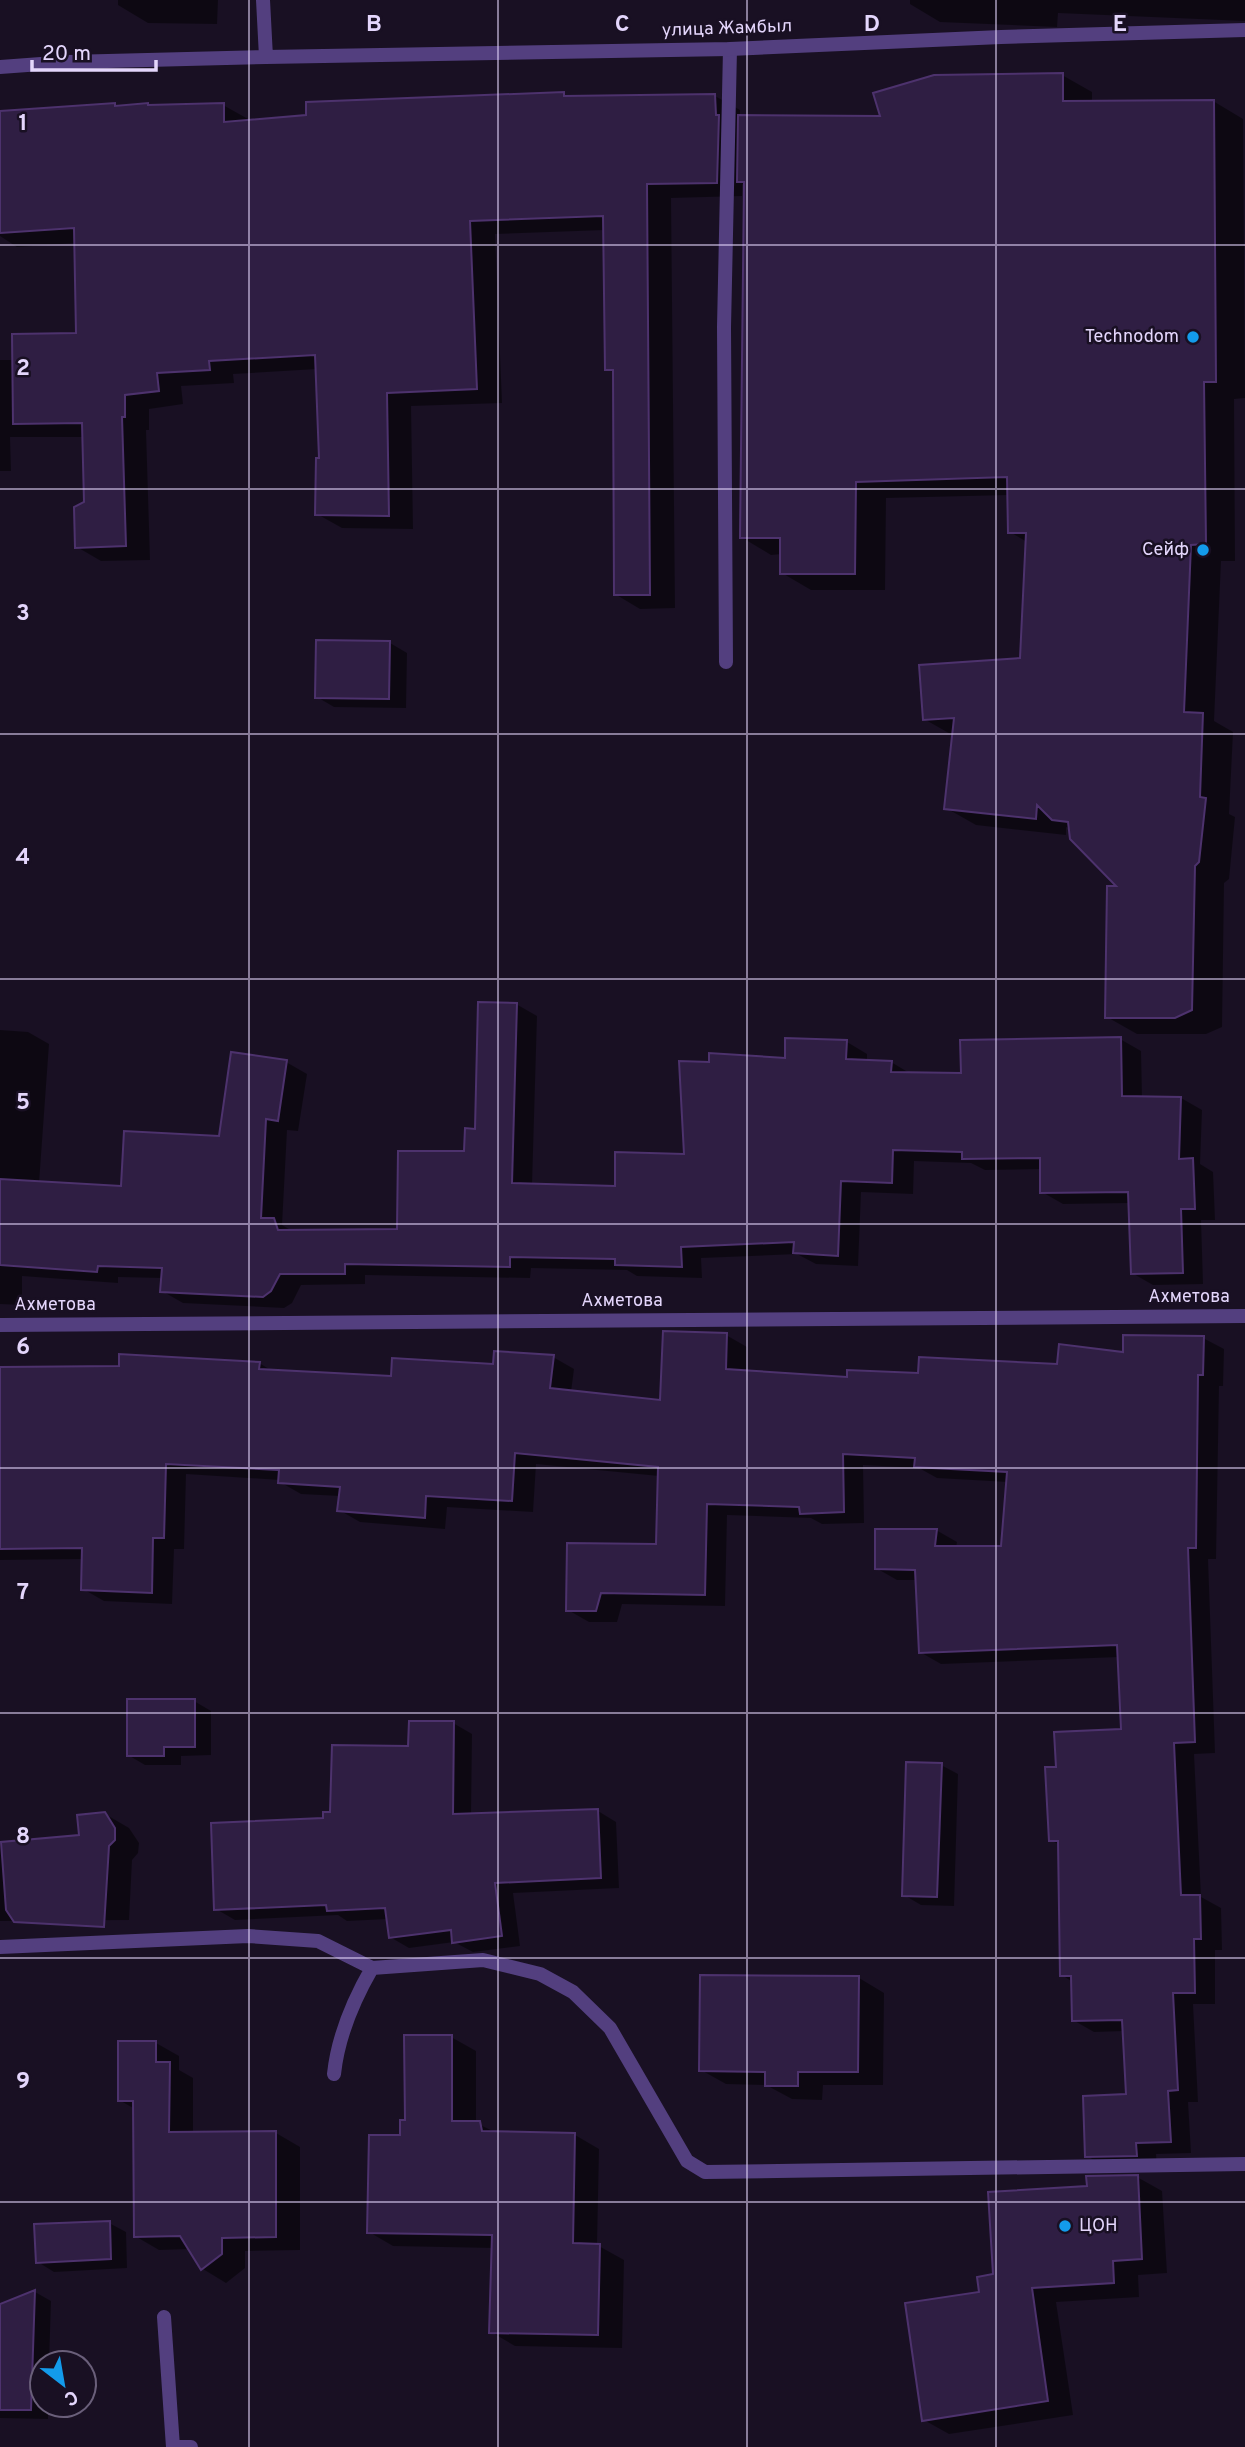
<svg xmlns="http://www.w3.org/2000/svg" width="1245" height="2447" font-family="Overpass,sans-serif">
	<rect width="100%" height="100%" fill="#191023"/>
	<path fill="#0007" d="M118 0H218L217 24 148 23 118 5Z
		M910 0H1245V21L1058 13 1057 27 940 22 910 4Z
		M1062 75 1092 92V102L1213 101 1243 119 1245 398 1234 399 1235 561H1221L1214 721 1233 732 1229 814 1235 817 1229 879 1224 883 1222 1027 1206 1034H1137L1107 1017 1121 888 1071 829 1066 827V835L976 825 946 808 954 736 924 719 1022 660 1027 542 1010 532 1009 495 886 498 885 590H811L782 573V554L771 555 741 537 746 186 742 184V196L671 198 675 608 640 609 615 594V373L607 369 605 230 495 234 502 403 411 406 413 529 342 528 317 514 321 460 317 369 233 374 234 383 181 386 183 404 149 409V430H146L150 560 101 561 77 547 86 503 84 437H10L11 471H0V360H14L78 335 76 243 17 247 0 236V113L115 105 119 107 223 105 248 119V122L563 94 570 98 715 96 740 110V117L882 118Z
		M390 643 407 653 406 708 334 707 317 697Z
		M516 1004 537 1016 532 1185 616 1187 685 1155 710 1064 786 1059 847 1042 867 1054V1062H891L911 1074H962L1120 1039 1141 1051 1142 1098H1181L1202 1110 1200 1164 1213 1172 1215 1220H1201L1203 1284 1153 1285 1132 1273 1130 1203 1063 1204 1042 1192V1169L985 1170 971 1163 914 1161 913 1194 861 1192 858 1266 816 1264 797 1254 701 1258 702 1278 637 1276 627 1270 531 1268 530 1278 365 1275V1284L301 1285 292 1303 284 1308 183 1303 162 1291 163 1278 118 1277V1283L22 1276V1305L0 1304V1030L28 1032 49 1044 39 1183 123 1188 220 1138 286 1062 307 1074 298 1131 287 1130 282 1225 294 1232 399 1231 466 1153 477 1130Z
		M726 1335 747 1347 746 1372 849 1379 1058 1366 1203 1338 1224 1349 1223 1386H1219L1216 1559H1208L1215 1753 1194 1754 1201 1897 1221 1908 1222 1950H1215V2004H1193L1198 2102H1188L1191 2153 1156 2154 1157 2167 1108 2168 1087 2156 1128 2096 1124 2031 1094 2032 1073 2020 1071 1981 1062 1975 1060 1845 1050 1840 1058 1768 1122 1731 1119 1657 941 1664 920 1652 918 1580H897L876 1568 936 1530 957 1542 956 1548H1003L1008 1482 937 1478 919 1468 863 1465 864 1523 822 1524 811 1518 727 1515 725 1606 622 1604 617 1622H589L568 1610 658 1546 659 1476 536 1464 533 1512 447 1507 445 1529 360 1522 339 1510 340 1496 301 1494 280 1482V1480L186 1474 184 1549H174L172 1604 104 1601 83 1589 84 1559 0 1560V1369L259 1363 274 1372 393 1378 553 1357 574 1369 571 1392 662 1402Z
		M194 1701 211 1711V1755L181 1756V1765H145L128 1755Z
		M453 1723 472 1734 471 1815 598 1811 616 1822 619 1888 513 1893 520 1946 473 1952 454 1942 409 1948 390 1937 388 1919 347 1921 338 1915 235 1920 216 1909 410 1748Z
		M941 1765 958 1774 954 1906 921 1905 904 1895Z
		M105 1814 129 1828 139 1843 138 1853 132 1860 129 1920 0 1921V1843L80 1836Z
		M859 1978 884 1993 883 2085H823L822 2100 792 2099 766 2085 726 2084 701 2070Z
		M451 2037 476 2051V2123L497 2133 575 2135 599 2149 597 2245 624 2260 622 2348 515 2346 491 2332 493 2248 393 2246 369 2232 407 2122Z
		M156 2043 179 2056V2070L193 2078V2134L276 2133 300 2147V2250L245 2251V2268L226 2283 203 2269 190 2249 159 2250 135 2236V2109L119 2100Z
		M1137 2177 1162 2191 1167 2273 1138 2275 1139 2297 1056 2302 1073 2415 949 2434 924 2420 981 2294 995 2276 1088 2188Z
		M109 2223 126 2232 127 2268 54 2272 38 2262Z
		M35 2292 51 2301 49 2363H42V2405H48V2419L0 2418V2325Z"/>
	<path fill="#2f1e43" stroke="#4d326d" stroke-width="2" d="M1063 73V101L1214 100 1216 382H1204L1206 544 1191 545 1184 712 1203 713 1200 797 1206 798 1199 862 1195 866 1192 1010 1175 1018H1105L1107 886H1116L1070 839 1068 822 1052 820 1037 805 1036 819 944 809 954 718 923 720 919 665 1020 658 1026 533H1008L1007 477 856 482 855 574H780V538H740L744 182H737L738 115 880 116 873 93 934 75Z
		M564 92V96L715 94 716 115H719L717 183 647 184 650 595H614L613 370H605L603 216 470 221 477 389 387 393 389 516 315 515 316 458H319L315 355 209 361 210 370 157 373 159 391 125 395V417H122L126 546 75 548 74 507 84 502 82 423 13 424 12 334 76 333 74 228 0 233V111L115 103V106L148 103V105L224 103V122L306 115V102Z
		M316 640 390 641 389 699 315 698Z
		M478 1002 517 1003 512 1183 615 1186V1152L684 1154 679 1061 709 1062V1053L785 1058V1038L847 1040 846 1059 892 1061 891 1072 961 1073 960 1040 1121 1037 1122 1096 1181 1097 1179 1159 1193 1158 1195 1209H1181L1183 1273 1131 1274 1128 1192 1040 1193V1158L962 1159V1152L893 1150 892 1183 841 1181 838 1256 793 1253 794 1242 681 1247 682 1267 615 1265V1259L510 1257V1267L345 1264V1274H280L271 1291 263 1297 160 1292 162 1268 98 1266 97 1272 0 1265V1179L121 1186 124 1131 219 1136 231 1052 287 1060 278 1121 266 1119 261 1218H274L278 1230 397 1229 398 1151H464L465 1128 475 1129Z
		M663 1331 727 1333 726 1369 847 1377V1370L918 1373 919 1357 1057 1364 1059 1344 1123 1352V1335L1204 1336 1203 1375H1198L1196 1548H1188L1195 1742 1174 1743 1181 1895H1200L1201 1939H1194L1195 1993H1173L1178 2090 1168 2091 1171 2142 1136 2143 1137 2156 1085 2157 1083 2096 1126 2094 1122 2020 1072 2021 1071 1976H1060L1058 1841H1049L1045 1767H1056L1054 1732 1121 1729 1117 1645 919 1653 915 1570 875 1569V1529H937L935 1546H1001L1007 1472 914 1467 915 1458 843 1454 844 1512 800 1514 799 1507 707 1504 705 1595 601 1593 596 1611H566L567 1543 656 1544 658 1467 515 1453 512 1501 426 1496 425 1518 337 1511 340 1487 278 1483 279 1470 166 1464 164 1538H153L152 1593 81 1590 82 1548 0 1549V1367L119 1366V1354L260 1362 259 1369 391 1376 392 1358 493 1364 494 1351 554 1355 550 1388 660 1400Z
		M127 1699H195V1747H164V1756H127Z
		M409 1721H454L453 1814 598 1809 601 1878 495 1883 502 1936 452 1943 451 1930 389 1938 385 1908 327 1911 326 1905 214 1910 211 1823 323 1818V1812H330L332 1745 408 1746Z
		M906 1762 942 1763 937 1897 902 1896Z
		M105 1812 115 1828V1840L109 1846 104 1927 14 1922 6 1910 1 1842 79 1835 77 1815Z
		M700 1975 859 1976 858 2072H798V2086H765V2072L699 2071Z
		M404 2035H452V2121H480L482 2131 575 2133 573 2243 600 2244 598 2335 489 2333 492 2235 367 2233 369 2135H400V2120H405Z
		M118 2041H156V2062H170L169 2132 276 2131V2237L222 2238V2254L201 2270 180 2236 134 2237 133 2101H118Z
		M1138 2175 1142 2259 1113 2261 1114 2283 1032 2288 1048 2401 922 2421 905 2303 979 2292 977 2277 993 2274 988 2192 1087 2186 1086 2176Z
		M110 2221 111 2259 36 2263 34 2224Z
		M35 2290 31 2410H0V2304Z"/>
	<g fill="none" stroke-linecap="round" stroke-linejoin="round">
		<path stroke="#533f7f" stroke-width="14" d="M726 662 724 327 730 49
			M0 1325 1245 1316
			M0 1947 248 1936 318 1941 372 1968 483 1960 540 1974 573 1992 610 2028 687 2161 705 2172 1245 2164
			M334 2074C338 2036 353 2001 372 1968
			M164 2317 173 2447H191"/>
		<path stroke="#533f7f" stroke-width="14" d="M263 0 266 57
			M0 67 68 62 266 57 730 49 1001 37 1245 30"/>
	</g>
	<path fill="none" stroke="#e4d6fc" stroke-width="2" stroke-opacity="0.55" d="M249 0V2447M498 0V2447M747 0V2447M996 0V2447M0 245H1245M0 489H1245M0 734H1245M0 979H1245M0 1224H1245M0 1468H1245M0 1713H1245M0 1958H1245M0 2202H1245"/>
	<g fill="#139beb" stroke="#191023" stroke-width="2.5">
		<circle cx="1193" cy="337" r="7"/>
		<circle cx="1203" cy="550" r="7"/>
		<circle cx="1065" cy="2226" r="7"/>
	</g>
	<g text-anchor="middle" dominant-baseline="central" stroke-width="5" stroke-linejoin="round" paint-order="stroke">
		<g font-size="18" fill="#e4d6fc" stroke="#191023">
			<text transform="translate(727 29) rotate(-2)">улица Жамбыл</text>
			<text x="1189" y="1297">Ахметова</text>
			<text x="622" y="1301">Ахметова</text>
			<text x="55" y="1305">Ахметова</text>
		</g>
		<g font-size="18" fill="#e4d6fc" stroke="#191023" text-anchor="end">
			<text x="1179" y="337">Technodom</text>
			<text x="1189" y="550">Сейф</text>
			<text x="1079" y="2226" text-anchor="start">ЦОН</text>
		</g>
	</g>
	<g font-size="23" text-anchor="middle" font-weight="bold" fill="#e4d6fc" stroke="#191023" stroke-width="5" stroke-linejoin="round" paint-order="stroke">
		<text x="374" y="31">B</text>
		<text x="622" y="31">C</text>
		<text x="872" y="31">D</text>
		<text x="1120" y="31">E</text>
		<text x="23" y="130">1</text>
		<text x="23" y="375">2</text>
		<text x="23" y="620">3</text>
		<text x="23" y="864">4</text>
		<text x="23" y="1109">5</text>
		<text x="23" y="1354">6</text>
		<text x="23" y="1599">7</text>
		<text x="23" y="1843">8</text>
		<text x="23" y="2088">9</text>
	</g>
	<g transform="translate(63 2384) rotate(149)"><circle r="33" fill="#191023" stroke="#6a5f7a" stroke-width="2"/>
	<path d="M0-5L12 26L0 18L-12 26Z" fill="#139beb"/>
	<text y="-10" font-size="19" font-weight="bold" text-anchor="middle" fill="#e4d6fc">С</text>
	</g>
	<path d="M32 60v10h124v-10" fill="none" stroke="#e4d6fc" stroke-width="3.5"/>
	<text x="42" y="60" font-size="21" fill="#e4d6fc" stroke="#191023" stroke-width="5" paint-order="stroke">20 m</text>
</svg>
